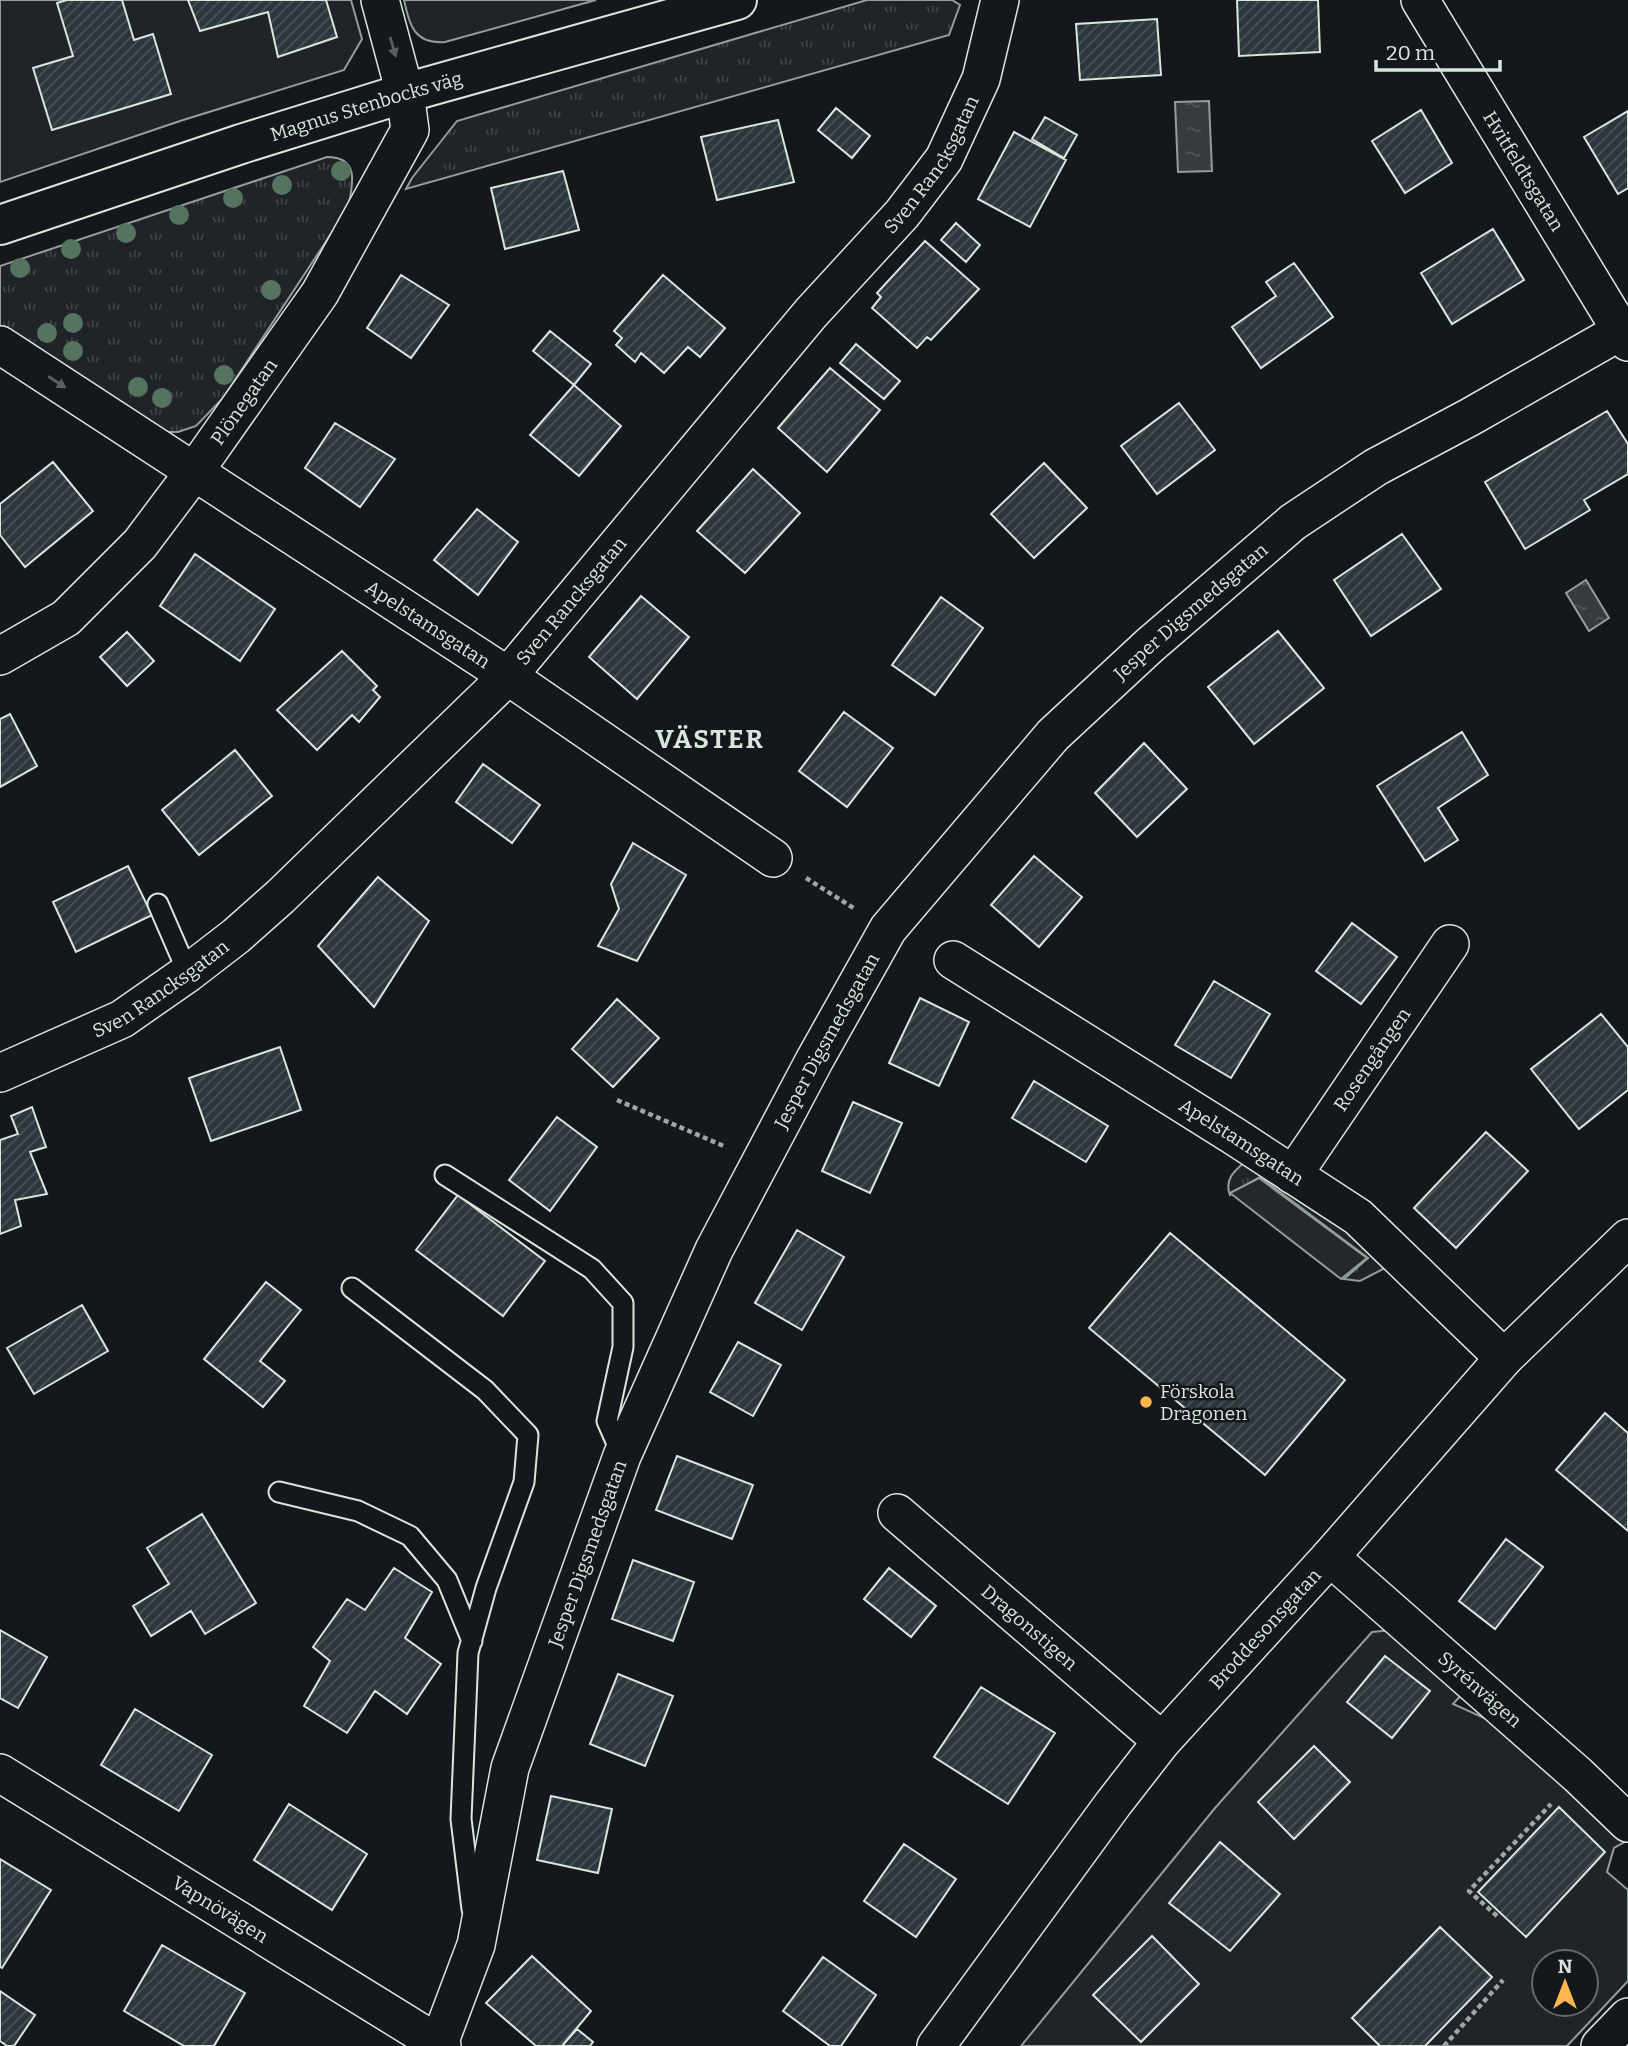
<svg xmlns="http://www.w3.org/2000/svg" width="1628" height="2046" font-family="Bitter,serif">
	<defs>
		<pattern id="grass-tufts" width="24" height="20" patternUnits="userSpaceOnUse" patternTransform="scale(1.75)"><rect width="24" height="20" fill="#202428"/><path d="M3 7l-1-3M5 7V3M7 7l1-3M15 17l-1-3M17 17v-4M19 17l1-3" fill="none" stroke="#404447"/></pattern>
		<pattern id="water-ripples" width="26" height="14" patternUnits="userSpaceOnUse" patternTransform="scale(1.75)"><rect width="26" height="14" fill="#363b3e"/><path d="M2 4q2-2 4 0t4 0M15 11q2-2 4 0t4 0" fill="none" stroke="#525759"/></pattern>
		<pattern id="building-hatch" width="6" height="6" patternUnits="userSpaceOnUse" patternTransform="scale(1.75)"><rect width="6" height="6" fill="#2c363c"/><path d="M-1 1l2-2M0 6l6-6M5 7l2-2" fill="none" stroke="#4a5358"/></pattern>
	</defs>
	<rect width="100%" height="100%" fill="#14181c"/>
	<path fill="url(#grass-tufts)" stroke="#939e99" stroke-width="2" d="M867 0H952L960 5 949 35 406 189 412 178 457 121Z
		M327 157C360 157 353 184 348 208L223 398 196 426 178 432H165L0 329V266Z
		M1245 1162 1387 1254 1385 1268 1360 1281 1344 1279 1368 1258 1260 1177 1230 1195C1224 1180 1234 1171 1245 1162Z"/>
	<path fill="#202428" stroke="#939e99" stroke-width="2" fill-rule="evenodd" d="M0 0H351L362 39 344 70 180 121 0 182Z
		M404 0H596L445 42C414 44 410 26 404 0Z
		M1402 1629 1467 1689 1453 1704 1513 1731 1592 1814 1608 1818 1628 1840 1614 1848 1607 1872 1628 1890V1981L1567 2046H1021L1215 1808 1372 1632ZM1544 1962H1586V2004H1544Z"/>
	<path fill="#24282b" stroke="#939e99" stroke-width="2" d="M1259 1178 1367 1258 1341 1279 1230 1193Z"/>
	<path fill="url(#water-ripples)" stroke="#939e99" stroke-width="2" d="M1209 101 1212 171 1178 172 1175 102Z
		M1586 580 1609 618 1589 631 1566 593Z"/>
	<path fill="url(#building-hatch)" stroke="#d8e6dc" stroke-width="2" d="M67 0H122L134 40 153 34 171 94 52 130 33 68 73 56 57 3Z
		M188 0H326L337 37 278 57 268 12 200 31Z
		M1237 0H1318L1320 52 1239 56Z
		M1157 19 1161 75 1080 80 1076 24Z
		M836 108 870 136 852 158 818 130Z
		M1421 110 1452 163 1405 193 1372 141Z
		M1628 111V188L1618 194 1584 137Z
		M1045 117 1077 135 1064 158 1032 139Z
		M778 120 794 182 717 200 701 137Z
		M1014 132 1066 160 1030 227 978 199Z
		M563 171 579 230 505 249 491 188Z
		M956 223 980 245 966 262 941 240Z
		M1493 229 1524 280 1452 324 1421 273Z
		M925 241 979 289 931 340 927 337 917 348 872 308 881 297 877 293Z
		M1294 263 1333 317 1261 368 1232 327 1276 296 1266 282Z
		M401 275 449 305 411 358 367 328Z
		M663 275 725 328 700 357 688 347 664 373 641 353 635 362 616 345 622 338 614 331Z
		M550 331 591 364 574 385 533 351Z
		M856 344 900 381 884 399 840 363Z
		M830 368 880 410 827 472 778 428Z
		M574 385 621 426 579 476 530 435Z
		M1179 403 1215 450 1157 494 1121 446Z
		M1607 411 1628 444V474L1584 500 1590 510 1525 549 1485 482Z
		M335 423 395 459 360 507 305 468Z
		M53 462 93 511 25 567 0 535V504Z
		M1044 463 1087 508 1034 558 991 514Z
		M753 469 800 513 745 573 697 531Z
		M477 509 518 542 478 595 434 560Z
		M1402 534 1441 589 1371 636 1334 580Z
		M195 554 275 609 240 661 160 606Z
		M641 596 689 637 637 699 589 657Z
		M941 597 983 628 935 695 892 665Z
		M1278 631 1324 688 1254 744 1208 687Z
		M127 632 154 661 127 686 100 657Z
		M342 651 377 686 373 690 380 697 359 722 352 715 317 750 277 710Z
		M844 712 893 748 847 807 799 771Z
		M10 714 37 766 0 787V719Z
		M1462 732 1488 775 1438 808 1458 840 1425 861 1377 786Z
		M1144 743 1187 789 1137 837 1095 793Z
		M235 750 272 796 199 855 162 810Z
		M483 764 540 805 512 843 456 802Z
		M633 843 686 875 637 961 598 946 619 909 611 884Z
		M1034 856 1082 897 1039 947 991 905Z
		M128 866 152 915 76 952 53 902Z
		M378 877 429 921 374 1007 318 946Z
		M1352 923 1397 957 1361 1004 1316 971Z
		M1214 981 1270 1014 1231 1078 1175 1045Z
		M920 998 969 1022 939 1086 889 1063Z
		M617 999 659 1038 613 1087 572 1049Z
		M1601 1014 1628 1047V1090L1579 1129 1531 1069Z
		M280 1047 301 1110 211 1141 189 1078Z
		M1034 1081 1108 1126 1086 1162 1012 1118Z
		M853 1102 902 1123 870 1193 822 1171Z
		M32 1107 46 1147 30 1152 47 1194 15 1200 21 1226 0 1234V1140L18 1134 11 1116Z
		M557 1117 597 1147 550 1211 509 1180Z
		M1486 1132 1528 1171 1456 1248 1414 1208Z
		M458 1195 545 1261 503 1316 416 1250Z
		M797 1230 844 1257 802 1330 755 1303Z
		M1170 1233 1345 1380 1265 1475 1089 1328Z
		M266 1282 301 1310 260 1361 285 1381 263 1407 204 1359Z
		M82 1305 108 1351 34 1394 7 1348Z
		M738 1342 781 1365 753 1416 710 1392Z
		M1605 1413 1628 1433V1531L1556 1470Z
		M677 1456 753 1485 732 1539 656 1510Z
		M202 1514 256 1603 205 1634 191 1611 151 1636 133 1606 169 1584 147 1548Z
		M1506 1539 1543 1567 1495 1629 1459 1601Z
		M633 1560 694 1582 673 1641 612 1619Z
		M394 1568 432 1592 405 1638 441 1664 407 1714 375 1691 347 1733 304 1706 330 1661 313 1647 347 1599 365 1610Z
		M889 1568 936 1606 911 1637 864 1599Z
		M0 1630 47 1657 18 1708 0 1698Z
		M1385 1656 1430 1691 1392 1738 1347 1702Z
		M618 1674 673 1696 645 1766 590 1744Z
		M981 1687 1055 1733 1008 1804 934 1757Z
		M135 1709 212 1755 179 1811 101 1765Z
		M1314 1746 1350 1782 1294 1839 1258 1802Z
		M551 1796 612 1809 598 1873 537 1860Z
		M289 1804 367 1854 332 1910 254 1860Z
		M1559 1807 1605 1852 1526 1937 1478 1892Z
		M1220 1842 1280 1894 1230 1951 1169 1903Z
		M904 1844 956 1879 916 1937 864 1901Z
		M0 1859 51 1890 2 1968 0 1967Z
		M1440 1927 1492 1977 1425 2046H1380L1352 2018Z
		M1152 1936 1199 1984 1141 2042 1093 1995Z
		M162 1945 245 1993 214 2046H184L124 2011Z
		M532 1956 591 2011 562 2046H536L486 2003Z
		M823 1957 876 1995 841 2046H830L783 2011Z
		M0 1991 35 2015 14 2046H7L0 2041Z
		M577 2029 593 2042 590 2046H562Z"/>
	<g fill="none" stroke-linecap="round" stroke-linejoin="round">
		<defs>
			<path id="service" d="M158 904 188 973
				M445 1175 592 1269 623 1303V1347L607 1421 622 1455
				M352 1288 485 1390 528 1435 524 1482 486 1588 468 1653 461 1819 472 1909
				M279 1492 358 1511 410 1536 447 1580 472 1641"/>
			<g id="minor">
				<path id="s1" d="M1420 0 1628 342"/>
				<path id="s2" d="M0 345 508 676 773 858"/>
				<path id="s3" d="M0 656 66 618 140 544 194 472 320 293 410 130 405 93 380 0"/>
				<path id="s4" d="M953 960 1234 1136 1358 1217 1504 1358"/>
				<path id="s5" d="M0 1073 122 1019 188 973 236 936 280 897 508 676 811 313 902 214 944 159 981 79 1000 0"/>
				<path id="s6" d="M1293 1175 1450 944"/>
				<path id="s7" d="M897 1513 1162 1741"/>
				<path id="s8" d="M1330 1557 1578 1775 1628 1823"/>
				<path id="s9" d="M0 1773 442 2046"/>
				<path id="s10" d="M438 2046 476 1945 510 1768 622 1456 714 1250 814 1061 888 929 1053 735 1150 645 1293 522 1376 467 1470 417 1621 331"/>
				<path id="s11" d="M936 2046 1113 1804 1162 1741 1330 1557 1504 1358 1628 1238"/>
				<path d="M1600 2046 1628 2017"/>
			</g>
			<g id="tertiary">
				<path id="s12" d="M0 225 241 144 405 93 737 0"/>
			</g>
		</defs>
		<use href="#service" stroke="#d8e6dc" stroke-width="23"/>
		<use href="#minor" stroke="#d8e6dc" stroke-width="40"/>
		<use href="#tertiary" stroke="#d8e6dc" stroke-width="42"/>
		<path stroke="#9da8a2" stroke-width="4.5" stroke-dasharray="5 3.5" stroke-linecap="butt" d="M806 878 855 909
			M617 1100 726 1147
			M1497 1916 1469 1891 1551 1804
			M1444 2046 1503 1980"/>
		<use href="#service" stroke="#14181c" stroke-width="19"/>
		<use href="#minor" stroke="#14181c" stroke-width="37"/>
		<use href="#tertiary" stroke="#14181c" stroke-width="38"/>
	</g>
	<g fill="#55745f">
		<circle cx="341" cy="171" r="10"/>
		<circle cx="282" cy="185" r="10"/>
		<circle cx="233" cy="198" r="10"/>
		<circle cx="179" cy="215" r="10"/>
		<circle cx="126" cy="233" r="10"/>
		<circle cx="71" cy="249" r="10"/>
		<circle cx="20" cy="268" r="10"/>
		<circle cx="271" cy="290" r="10"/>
		<circle cx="73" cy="323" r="10"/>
		<circle cx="47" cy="333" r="10"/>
		<circle cx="73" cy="351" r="10"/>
		<circle cx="224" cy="375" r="10"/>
		<circle cx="138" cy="387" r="10"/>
		<circle cx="162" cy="398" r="10"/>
	</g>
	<defs><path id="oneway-solid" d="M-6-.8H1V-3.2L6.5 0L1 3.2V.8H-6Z" transform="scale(1.75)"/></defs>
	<g fill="#59605f">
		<use href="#oneway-solid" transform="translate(393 47) rotate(74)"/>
		<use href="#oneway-solid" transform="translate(57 382) rotate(33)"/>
	</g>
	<circle fill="#ffb74d" stroke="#14181c" stroke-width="2.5" cx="1146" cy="1402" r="7"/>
	<g text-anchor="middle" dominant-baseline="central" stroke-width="5" stroke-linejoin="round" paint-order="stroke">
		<g font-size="19" fill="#d8e6dc" stroke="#14181c">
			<text stroke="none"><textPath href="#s12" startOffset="385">Magnus Stenbocks väg</textPath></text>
			<text stroke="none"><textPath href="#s5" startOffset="1316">Sven Rancksgatan</textPath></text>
			<text stroke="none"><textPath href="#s1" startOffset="200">Hvitfeldtsgatan</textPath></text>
			<text stroke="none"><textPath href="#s3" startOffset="357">Plönegatan</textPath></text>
			<text stroke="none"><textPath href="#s5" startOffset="749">Sven Rancksgatan</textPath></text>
			<text stroke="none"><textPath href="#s10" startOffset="1650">Jesper Digsmedsgatan</textPath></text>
			<text stroke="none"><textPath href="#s2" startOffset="511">Apelstamsgatan</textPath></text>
			<text stroke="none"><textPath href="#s5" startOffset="182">Sven Rancksgatan</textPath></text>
			<text stroke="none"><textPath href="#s10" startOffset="1083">Jesper Digsmedsgatan</textPath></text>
			<text stroke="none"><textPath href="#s6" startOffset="140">Rosengången</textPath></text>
			<text stroke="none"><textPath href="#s4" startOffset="341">Apelstamsgatan</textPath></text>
			<text stroke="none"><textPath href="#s10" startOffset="516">Jesper Digsmedsgatan</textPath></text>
			<text stroke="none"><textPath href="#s7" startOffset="175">Dragonstigen</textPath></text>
			<text stroke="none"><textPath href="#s11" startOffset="532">Broddesonsgatan</textPath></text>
			<text stroke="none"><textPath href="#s8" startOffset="200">Syrénvägen</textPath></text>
			<text stroke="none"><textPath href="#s9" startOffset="259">Vapnövägen</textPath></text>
		</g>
		<g font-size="19" fill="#d8e6dc" stroke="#14181c" text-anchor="start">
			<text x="1160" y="1391">Förskola<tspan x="1160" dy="22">Dragonen</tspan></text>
		</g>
		<g font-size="26" font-weight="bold" letter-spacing="2" fill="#d8e6dc" stroke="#14181c">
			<text x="710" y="739">VÄSTER</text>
		</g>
	</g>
	<g transform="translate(1565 1983)"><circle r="33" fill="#14181c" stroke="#626a69" stroke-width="2"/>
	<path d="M0-5L12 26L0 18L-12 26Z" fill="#ffb74d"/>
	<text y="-10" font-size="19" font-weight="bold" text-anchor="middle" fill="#d8e6dc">N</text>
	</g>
	<path d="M1376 60v10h124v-10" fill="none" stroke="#d8e6dc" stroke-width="3.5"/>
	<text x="1386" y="60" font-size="21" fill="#d8e6dc" stroke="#14181c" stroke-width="5" paint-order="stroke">20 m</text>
</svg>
